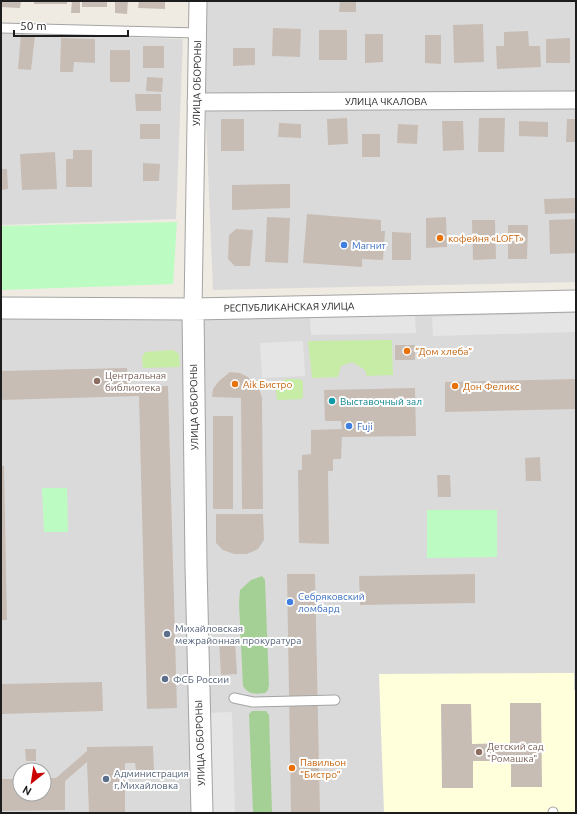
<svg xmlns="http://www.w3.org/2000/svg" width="577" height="814" font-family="Ubuntu,sans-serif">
	<rect width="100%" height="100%" fill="#efebe2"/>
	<path fill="#dbdada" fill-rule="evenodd" d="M201 1H576V282L213 290Z
		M1 33 183 39 176 219 1 225Z
		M576 306V813H1V318ZM20 770H44V794H20Z"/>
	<path fill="#ffffdb" d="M574 673V690H576V813H384L379 674Z"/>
	<path fill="#c7eca5" d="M392 340 393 375 367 376 365 370 352 362 341 366 338 377 312 378 308 341Z
		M173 350 179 354 180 367 143 368 142 357 145 352Z
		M285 379H299L303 381V397L301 399 277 400 276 389Z"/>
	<path fill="#a5d095" d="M262 576 265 580 269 685 268 690 265 693C255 694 249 695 243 686L239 603 240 590 251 580Z
		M252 711H266L269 715 272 813H253L249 714Z"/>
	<path fill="#bcfcc2" d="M177 222 173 284 1 290V226Z
		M42 488H67L68 532H44Z
		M427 510H497V557L427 558Z"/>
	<path fill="#e5e5e5" d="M576 313V332L433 336 432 317Z
		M415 316 416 333 311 335 310 318Z
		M303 341 305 376 262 378 260 343Z
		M232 712 235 813H213L210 713Z"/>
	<path fill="#c7bdb5" d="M1 1H21L20 8 1 7Z
		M34 1H67V4H34Z
		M72 1H80V13H71Z
		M82 1H107V7H82Z
		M115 1H128L127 14 115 13Z
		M139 1H165V9L138 8Z
		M340 1H356V12H339Z
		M483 24 484 62 454 63 453 25Z
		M273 28 301 29 300 57 272 56Z
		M319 30H347V60H319Z
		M528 31 529 46H540L541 67 497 69 496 46H504V32Z
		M21 34 35 36 31 70 18 69Z
		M365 34H383V62L365 63Z
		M425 35H441V64L425 63Z
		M61 38 95 39V63L74 62 73 72H60Z
		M570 38V63H546V39Z
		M143 46H164V68H143Z
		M233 48H255V65L233 66Z
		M110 50H130V82H110Z
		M147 77 163 78 162 92 146 91Z
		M135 94H161V111H136Z
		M347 118 348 144 328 145 327 119Z
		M479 118H505L504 152H478Z
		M221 119H244V151H221Z
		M567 119H576V142H566Z
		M442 121H463L464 150 443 151Z
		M519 121 548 122V137L519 136Z
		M279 123 301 124V138L278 137Z
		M140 124H160V139H140Z
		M398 124 418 125 417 144 397 143Z
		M362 134H380V157H362Z
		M73 150H92V187H66V159H73Z
		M55 152 57 189 22 190 20 154Z
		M143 163 160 164 159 181H143Z
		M1 169H7L8 189 1 190Z
		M290 184V208L232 210V185Z
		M576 198V213L545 214 544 199Z
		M307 214 381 220V231H385L383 260 362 259V267L303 263Z
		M267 217 290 218 288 263 265 262Z
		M446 217 447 247 426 248V218Z
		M576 219V253L550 254 549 220Z
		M472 220H495L496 259 473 260Z
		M508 225H528L527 259H508Z
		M236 229 253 230 250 266H235L228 259 229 235Z
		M392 232 411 233V260H392Z
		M395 345H415V360H395Z
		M127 368 128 387 168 386 177 708 147 709 139 396 1 400V371Z
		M230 372 240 373 248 377 259 388 262 398 263 509H242L241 398 212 397 213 389 219 381Z
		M576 379V409L445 412V382Z
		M415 388 416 436 342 437 341 459H333V471H328L329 544 299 543 298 470H302V455L311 454V430L342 429 341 421H325L324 390Z
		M213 416H233V509H213Z
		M540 457 541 481H526L525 458Z
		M1 466H4L7 620H1Z
		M437 475H450L451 497H438Z
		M216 514H263L264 540 258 549 247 554H234L223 550 216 543Z
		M287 574H315L320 813H291Z
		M475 574V603L360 605 359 576Z
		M235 640 237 674 221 675 219 641Z
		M102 682 103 711 1 714V684Z
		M510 703H541L542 787H511V761H473V788H442L441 704H471L472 744 510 743Z
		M153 746 154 770H136L135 763H125V813H89L87 762 65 781V810L1 811V779H20V794H44V778H56L87 751V747Z
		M25 749H36V761H26Z"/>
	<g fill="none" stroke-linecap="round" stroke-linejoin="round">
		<defs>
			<path id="service" d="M1 28 198 33
				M234 698 253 702 335 700
				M553 812V813"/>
			<path id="minor" d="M196 102 576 100
				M193 309 198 1"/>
			<path id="tertiary" d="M1 308 193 309 576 301
				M193 309 196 566 202 813"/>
		</defs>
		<use href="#service" stroke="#a4a4a4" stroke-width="11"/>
		<use href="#minor" stroke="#a4a4a4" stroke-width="19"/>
		<use href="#tertiary" stroke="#a4a4a4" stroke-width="23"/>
		<use href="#service" stroke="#fff" stroke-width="9"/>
		<use href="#minor" stroke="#fff" stroke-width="17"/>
		<use href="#tertiary" stroke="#fff" stroke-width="21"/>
	</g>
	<g fill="#e8710a" stroke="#fff" stroke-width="1.5">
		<circle cx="440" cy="238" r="4"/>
		<circle cx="407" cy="351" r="4"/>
		<circle cx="235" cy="384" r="4"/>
		<circle cx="455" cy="386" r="4"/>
		<circle cx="292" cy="768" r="4"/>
	</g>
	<g fill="#3f7fe0" stroke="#fff" stroke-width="1.5">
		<circle cx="344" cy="245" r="4"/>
		<circle cx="349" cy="426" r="4"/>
		<circle cx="290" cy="602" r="4"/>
	</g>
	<g fill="#8d6e63" stroke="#fff" stroke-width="1.5">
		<circle cx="97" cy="381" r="4"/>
		<circle cx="479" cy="752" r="4"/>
	</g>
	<circle fill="#0f9aa8" stroke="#fff" stroke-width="1.5" cx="332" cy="401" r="4"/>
	<g fill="#5c6f8a" stroke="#fff" stroke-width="1.5">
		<circle cx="167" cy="634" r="4"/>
		<circle cx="165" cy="679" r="4"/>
		<circle cx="106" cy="779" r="4"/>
	</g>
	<g text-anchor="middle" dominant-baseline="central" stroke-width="4" stroke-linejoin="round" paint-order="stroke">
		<g font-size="10" fill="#1d1d1d" stroke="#fff">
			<text transform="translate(197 83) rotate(-89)">УЛИЦА ОБОРОНЫ</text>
			<text x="386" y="101">УЛИЦА ЧКАЛОВА</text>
			<text transform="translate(289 307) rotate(-1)">РЕСПУБЛИКАНСКАЯ УЛИЦА</text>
			<text transform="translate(194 407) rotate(-91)">УЛИЦА ОБОРОНЫ</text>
			<text transform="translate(200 743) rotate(-92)">УЛИЦА ОБОРОНЫ</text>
		</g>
		<g font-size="10" fill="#c56008" stroke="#fff" text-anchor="start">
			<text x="448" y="238">кофейня «LOFT»</text>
			<text x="415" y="351">“Дом хлеба”</text>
			<text x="243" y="384">Aik Бистро</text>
			<text x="463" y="386">Дон Феликс</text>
			<text x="300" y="762">Павильон<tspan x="300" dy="12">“Бистро”</tspan></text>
		</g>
		<g font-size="10" fill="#366cbe" stroke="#fff" text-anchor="start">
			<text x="352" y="245">Магнит</text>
			<text x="357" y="426">Fuji</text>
			<text x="298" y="596">Себряковский<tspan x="298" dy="12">ломбард</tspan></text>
		</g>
		<g font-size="10" fill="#785e54" stroke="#fff" text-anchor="start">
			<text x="105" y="375">Центральная<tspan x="105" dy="12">библиотека</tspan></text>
			<text x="487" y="746">Детский сад<tspan x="487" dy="12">"Ромашка"</tspan></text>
		</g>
		<g font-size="10" fill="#0d838f" stroke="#fff" text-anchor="start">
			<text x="340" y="401">Выставочный зал</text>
		</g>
		<g font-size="10" fill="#4e5e75" stroke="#fff" text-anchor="start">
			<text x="175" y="628">Михайловская<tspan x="175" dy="12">межрайонная прокуратура</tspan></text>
			<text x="173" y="679">ФСБ России</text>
			<text x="114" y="773">Администрация<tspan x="114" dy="12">г.Михайловка</tspan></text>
		</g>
	</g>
	<rect width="577" height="814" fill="none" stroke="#1d1d1d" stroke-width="4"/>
	<g transform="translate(32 782) rotate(210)"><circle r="19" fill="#ffffff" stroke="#a5a5a5"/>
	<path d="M0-3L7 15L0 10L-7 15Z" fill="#ca0300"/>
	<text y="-6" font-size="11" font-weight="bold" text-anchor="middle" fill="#1d1d1d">N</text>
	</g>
	<path d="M14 30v6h114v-6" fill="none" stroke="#1d1d1d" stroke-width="2"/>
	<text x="20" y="30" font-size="12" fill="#1d1d1d" stroke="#ffffff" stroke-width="3" paint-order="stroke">50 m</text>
</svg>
